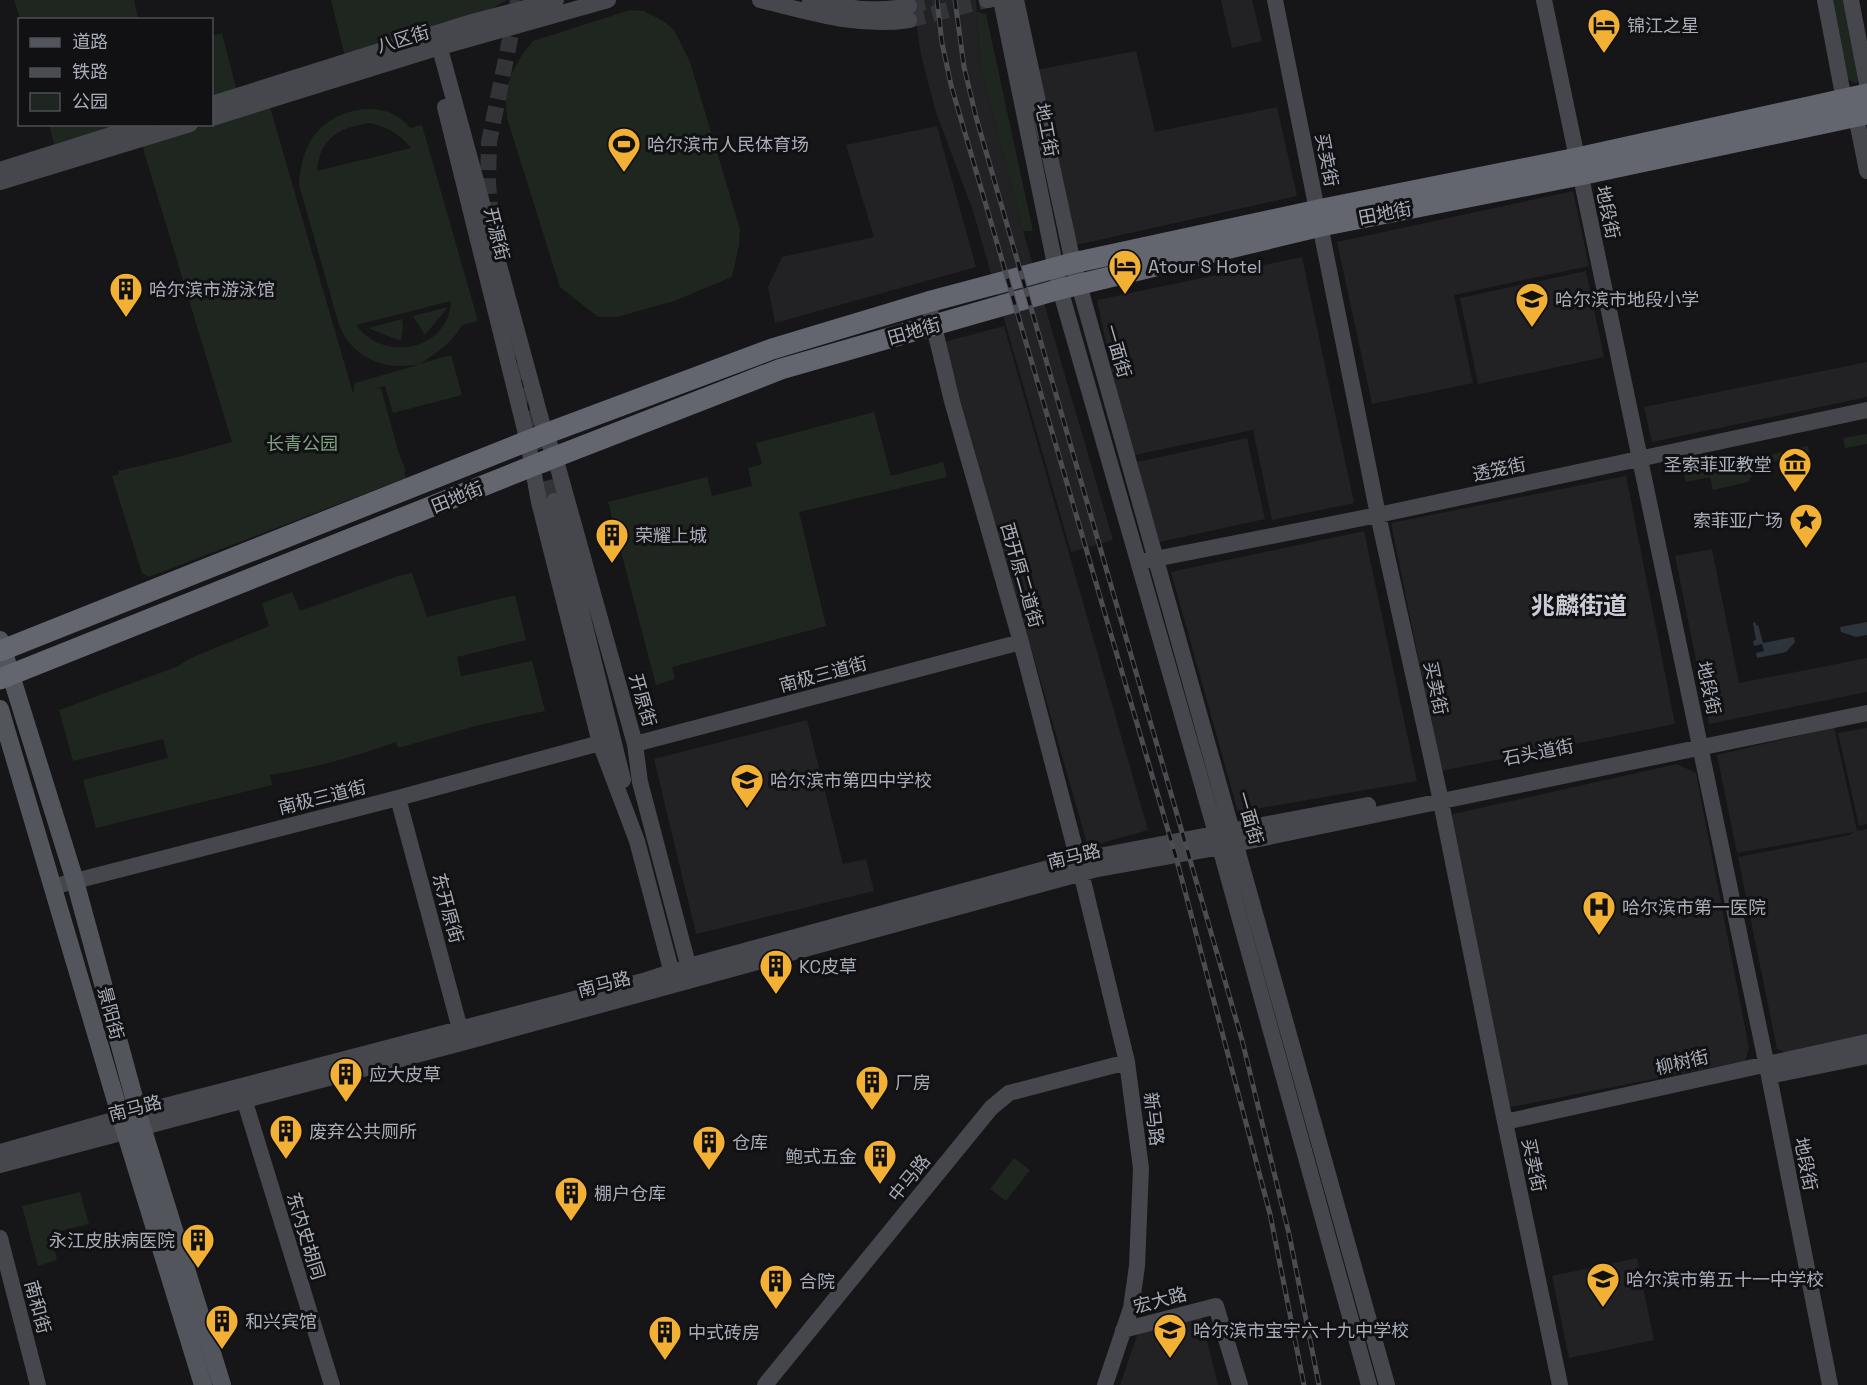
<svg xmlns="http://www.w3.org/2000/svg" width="1867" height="1385" font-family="'Space Grotesk','Noto Sans SC',sans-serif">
	<rect width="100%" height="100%" fill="#161618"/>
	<path fill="#222225" d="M913 0H976L980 64 1023 231 1113 540 1071 552 973 211 936 112 921 55Z
		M1221 0H1252L1262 41 1232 48Z
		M1136 51 1155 132 1277 107 1297 196 1076 245 1036 70Z
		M937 126 976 267 775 323 768 287 782 257 874 237 846 145Z
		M1573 191 1589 266 1454 295 1473 383 1372 404 1337 242Z
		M1302 257 1354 503 1272 520 1253 430 1130 456 1097 300Z
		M1586 271 1604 357 1478 384 1460 298Z
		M1004 326 1148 830 1088 847 944 342Z
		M1867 362V397L1652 442 1644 407Z
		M1247 438 1265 519 1155 543 1137 462Z
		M1626 476 1675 724 1441 771 1391 523Z
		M1364 531 1417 781 1238 812 1171 572Z
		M1712 549 1739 683 1867 658V692L1709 724 1675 556Z
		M807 720 843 864 866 859 874 891 696 934 654 759Z
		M1834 727 1857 831 1867 829V1038L1790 1055 1777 1049 1738 857 1850 835 1853 832 1737 853 1717 755Z
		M1867 728V824L1859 826 1838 733Z
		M1677 764 1696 773 1749 1048 1745 1061 1511 1107 1503 1104 1448 825 1453 814Z
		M1637 1258 1654 1340 1569 1358 1552 1276Z
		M1201 1316 1218 1385H1120L1138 1333Z"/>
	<path fill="#1e261f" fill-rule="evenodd" d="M14 0H134L138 19H20Z
		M331 0H507L477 17 345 57Z
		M1829 0H1848L1861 79 1856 83 1852 82 1844 75Z
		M630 10 644 11 665 22 674 30 690 62 740 229 739 245 732 277 674 301 617 317H598L560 287 507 118C507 110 505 101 506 93 509 75 521 54 533 41Z
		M977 12 986 14 1033 231H1023L980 64Z
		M222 33 237 92 212 99V36Z
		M269 104 353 393 355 383 418 365C412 365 405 366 399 366 371 365 349 350 339 325L299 185C300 170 303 153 311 140 331 107 386 96 410 128L422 125 478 321 462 325C452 343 436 354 419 364L451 355 462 395 393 413 385 386 371 390 381 388 398 451 406 471 404 472 406 478 149 577 142 573 112 476 119 474 118 471 182 456 232 442 142 145 205 125 212 124ZM369 123C388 127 398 133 411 148L317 171C320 138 338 128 369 123ZM451 301C449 351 383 363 356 325Z
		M49 124 122 125 54 144Z
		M448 307 425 335 413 316Z
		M402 319 403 327 401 341 368 328Z
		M874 412 891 476 943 462 947 477 799 512 826 626 672 667 675 679 656 685 608 502 707 477 712 496 752 486 748 468 762 464 756 443Z
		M1867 434V444L1845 448 1843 438Z
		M1808 446 1809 454 1770 462 1769 455Z
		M1752 460 1755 471 1748 482 1713 490 1710 477 1686 482 1684 474Z
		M412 573 427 617 515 595 526 640 457 657 461 676 532 661 545 711 479 725 398 748 396 742C354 757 314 768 270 775L272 785 96 828 83 780 168 758 163 739 73 761 59 710 176 667 191 658 269 626 262 603 292 592 300 611 398 576Z
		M1014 1158 1030 1170 1006 1201 990 1189Z
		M80 1192 89 1224 51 1233 57 1260 38 1266 22 1206Z"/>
	<path fill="#2c353c" d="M1755 622 1756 625H1758L1763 643 1794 637 1795 642 1786 652 1757 658 1756 653 1764 651 1762 644 1754 646 1753 641 1756 640 1753 623Z
		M1867 622V635L1856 637 1841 632 1840 627Z"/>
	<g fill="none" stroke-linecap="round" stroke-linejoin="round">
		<path stroke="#333438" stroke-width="16" stroke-dasharray="16 8" stroke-linecap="butt" d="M909 6 933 0
			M909 20 987 0
			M491 218 488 183 489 142 518 0
			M511 341 554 501"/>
		<path stroke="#45474d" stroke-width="16" d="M760 0C810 12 858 28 909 20
			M810 0C843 8 875 13 909 6
			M987 0H989
			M1001 0 1060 289 1216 833 1369 1385
			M1016 0 1073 263 1387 1385
			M1275 0 1378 515 1439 792 1505 1122 1560 1385
			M1544 0 1769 1076 1830 1385
			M1825 0 1844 100 1856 116 1867 171
			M1851 0 1867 84
			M436 34 545 434 555 457 635 744 640 782 691 976
			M212 104 472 22 556 0
			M445 107 528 442 539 502 600 743 637 841 674 981
			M212 118 430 50 608 0
			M0 170 146 124
			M0 182 190 124
			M928 302 952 401 1021 642 1078 860 1127 1062 1141 1168 1137 1266 1131 1308 1105 1385
			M554 501 623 780
			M1145 561 1378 515 1867 410
			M635 744 1021 642
			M398 798 460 1029
			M52 887 398 798 600 743
			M1769 1076 1867 1056
			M244 1099 332 1385
			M1505 1122 1867 1042
			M0 1152 138 1113 643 981 689 966 1078 860 1368 805
			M0 1165 469 1041 1097 869 1220 847 1867 713
			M0 1238 38 1385
			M1123 1330 1216 1306 1240 1385
			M765 1385 991 1108 1009 1093 1127 1062"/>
		<path stroke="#53555c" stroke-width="18" d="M0 640 75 881 142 1127 222 1385
			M0 709 121 1118 203 1385"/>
		<path stroke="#63666e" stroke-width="21" d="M0 651 545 434 772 349 928 302 1073 263 1318 210 1577 158 1867 94
			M0 679 555 457 781 369 1060 289 1321 226 1580 175 1867 114"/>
		<defs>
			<path id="rail" d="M937 0 942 43 951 85 1177 861 1270 1214 1304 1385
				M955 0 964 67 976 117 1242 1040 1289 1234 1319 1385"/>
		</defs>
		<use href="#rail" stroke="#4a4c52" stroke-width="5"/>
		<use href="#rail" stroke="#111113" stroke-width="3" stroke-dasharray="9" stroke-linecap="butt"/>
	</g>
	<defs>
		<symbol id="hotel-pin" viewBox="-11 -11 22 30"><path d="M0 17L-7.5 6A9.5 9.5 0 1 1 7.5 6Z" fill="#f2b134" stroke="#111113"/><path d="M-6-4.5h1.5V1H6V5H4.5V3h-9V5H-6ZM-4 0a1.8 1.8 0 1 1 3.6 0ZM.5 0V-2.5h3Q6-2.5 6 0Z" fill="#111"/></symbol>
		<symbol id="stadium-pin" viewBox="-11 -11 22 30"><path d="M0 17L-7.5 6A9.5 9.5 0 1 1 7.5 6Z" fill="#f2b134" stroke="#111113"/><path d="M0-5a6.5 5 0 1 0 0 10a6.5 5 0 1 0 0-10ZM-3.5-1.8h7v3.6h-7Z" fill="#111"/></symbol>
		<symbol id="building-pin" viewBox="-11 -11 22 30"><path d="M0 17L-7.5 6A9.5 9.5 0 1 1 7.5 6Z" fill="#f2b134" stroke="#111113"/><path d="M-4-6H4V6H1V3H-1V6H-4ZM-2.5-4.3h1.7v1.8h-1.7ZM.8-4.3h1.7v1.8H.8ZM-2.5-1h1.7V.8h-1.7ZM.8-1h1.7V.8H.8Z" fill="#111"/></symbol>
		<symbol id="school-pin" viewBox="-11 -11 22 30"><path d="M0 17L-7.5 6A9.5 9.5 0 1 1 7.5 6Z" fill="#f2b134" stroke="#111113"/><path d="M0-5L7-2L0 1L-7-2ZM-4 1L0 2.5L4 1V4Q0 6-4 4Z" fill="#111"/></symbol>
		<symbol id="museum-pin" viewBox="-11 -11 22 30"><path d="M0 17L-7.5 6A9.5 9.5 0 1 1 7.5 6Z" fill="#f2b134" stroke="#111113"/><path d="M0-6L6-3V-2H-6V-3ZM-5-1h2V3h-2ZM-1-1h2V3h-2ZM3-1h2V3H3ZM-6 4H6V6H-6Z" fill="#111"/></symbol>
		<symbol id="sight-pin" viewBox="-11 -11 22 30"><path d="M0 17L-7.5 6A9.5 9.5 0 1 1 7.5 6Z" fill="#f2b134" stroke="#111113"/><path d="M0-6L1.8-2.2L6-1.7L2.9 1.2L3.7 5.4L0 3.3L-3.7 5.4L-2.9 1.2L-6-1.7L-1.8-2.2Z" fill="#111"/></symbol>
		<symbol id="hospital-pin" viewBox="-11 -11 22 30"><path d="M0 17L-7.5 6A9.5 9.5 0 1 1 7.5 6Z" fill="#f2b134" stroke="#111113"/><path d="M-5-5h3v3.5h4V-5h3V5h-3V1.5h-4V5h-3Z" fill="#111"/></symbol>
	</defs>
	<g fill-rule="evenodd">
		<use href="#hotel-pin" x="1585" y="6" width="38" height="52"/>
		<use href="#stadium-pin" x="605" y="125" width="38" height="52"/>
		<use href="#hotel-pin" x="1106" y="247" width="38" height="52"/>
		<use href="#building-pin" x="107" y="270" width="38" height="52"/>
		<use href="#school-pin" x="1513" y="280" width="38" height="52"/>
		<use href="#museum-pin" x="1776" y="445" width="38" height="52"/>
		<use href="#sight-pin" x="1787" y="501" width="38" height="52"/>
		<use href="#building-pin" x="593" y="516" width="38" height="52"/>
		<use href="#school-pin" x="728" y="761" width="38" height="52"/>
		<use href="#hospital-pin" x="1580" y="888" width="38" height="52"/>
		<use href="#building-pin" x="757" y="947" width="38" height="52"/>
		<use href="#building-pin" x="327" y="1055" width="38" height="52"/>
		<use href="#building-pin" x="853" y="1063" width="38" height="52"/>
		<use href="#building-pin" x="267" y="1112" width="38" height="52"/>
		<use href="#building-pin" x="690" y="1123" width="38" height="52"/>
		<use href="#building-pin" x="861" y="1137" width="38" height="52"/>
		<use href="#building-pin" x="552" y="1174" width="38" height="52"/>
		<use href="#building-pin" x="179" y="1221" width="38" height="52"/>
		<use href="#school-pin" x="1584" y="1260" width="38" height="52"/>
		<use href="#building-pin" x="757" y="1262" width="38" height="52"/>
		<use href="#building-pin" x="203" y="1302" width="38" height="52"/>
		<use href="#school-pin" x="1151" y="1311" width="38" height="52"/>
		<use href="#building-pin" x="646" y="1313" width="38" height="52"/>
	</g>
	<g text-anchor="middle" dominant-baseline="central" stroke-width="6" stroke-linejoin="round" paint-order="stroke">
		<g font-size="18" fill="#a8adb8" stroke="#111113" text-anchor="start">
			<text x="1627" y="25">锦江之星</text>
			<text x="647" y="144">哈尔滨市人民体育场</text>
			<text x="1148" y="266">Atour S Hotel</text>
			<text x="149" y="289">哈尔滨市游泳馆</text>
			<text x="1555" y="299">哈尔滨市地段小学</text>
			<text x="1772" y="464" text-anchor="end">圣索菲亚教堂</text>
			<text x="1783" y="520" text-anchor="end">索菲亚广场</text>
			<text x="635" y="535">荣耀上城</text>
			<text x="770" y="780">哈尔滨市第四中学校</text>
			<text x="1622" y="907">哈尔滨市第一医院</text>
			<text x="799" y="966">KC皮草</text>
			<text x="369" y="1074">应大皮草</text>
			<text x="895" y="1082">厂房</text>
			<text x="309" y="1131">废弃公共厕所</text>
			<text x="732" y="1142">仓库</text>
			<text x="857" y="1156" text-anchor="end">鲍式五金</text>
			<text x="594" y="1193">棚户仓库</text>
			<text x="175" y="1240" text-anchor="end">永江皮肤病医院</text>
			<text x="1626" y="1279">哈尔滨市第五十一中学校</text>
			<text x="799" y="1281">合院</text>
			<text x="245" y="1321">和兴宾馆</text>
			<text x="1193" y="1330">哈尔滨市宝宇六十九中学校</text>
			<text x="688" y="1332">中式砖房</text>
		</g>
		<g font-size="18" fill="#a8adb8" stroke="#111113">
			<text transform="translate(403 39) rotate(-17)">八区街</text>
			<text transform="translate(1047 130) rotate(79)">地工街</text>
			<text transform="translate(1327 160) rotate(79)">买卖街</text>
			<text transform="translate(1608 212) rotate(78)">地段街</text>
			<text transform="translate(1385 213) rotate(-11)">田地街</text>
			<text transform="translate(497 234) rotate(76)">开源街</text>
			<text transform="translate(914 331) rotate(-16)">田地街</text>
			<text transform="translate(1118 351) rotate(74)">一面街</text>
			<text transform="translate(1499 469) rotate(-12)">透笼街</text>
			<text transform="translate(457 497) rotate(-22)">田地街</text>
			<text transform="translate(1022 575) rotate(74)">西开原二道街</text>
			<text transform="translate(823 674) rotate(-15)">南极三道街</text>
			<text transform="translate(1436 688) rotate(78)">买卖街</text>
			<text transform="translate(1709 688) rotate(78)">地段街</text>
			<text transform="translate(643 700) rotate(74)">开原街</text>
			<text transform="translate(1538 752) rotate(-11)">石头道街</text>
			<text transform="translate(322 797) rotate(-14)">南极三道街</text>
			<text transform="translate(1250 818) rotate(74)">一面街</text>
			<text transform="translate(1074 856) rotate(-14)">南马路</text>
			<text transform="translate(448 908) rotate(75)">东开原街</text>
			<text transform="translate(604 984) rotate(-15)">南马路</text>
			<text transform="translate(111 1013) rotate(75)">景阳街</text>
			<text transform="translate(1682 1062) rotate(-13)">柳树街</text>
			<text transform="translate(135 1108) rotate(-15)">南马路</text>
			<text transform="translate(1154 1119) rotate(83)">新马路</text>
			<text transform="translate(1806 1164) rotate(79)">地段街</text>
			<text transform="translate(1534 1165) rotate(78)">买卖街</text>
			<text transform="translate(909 1178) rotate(-51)">中马路</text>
			<text transform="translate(306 1236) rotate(73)">东内史胡同</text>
			<text transform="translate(1160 1300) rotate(-15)">宏大路</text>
			<text transform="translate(38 1307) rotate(75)">南和街</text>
		</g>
		<g font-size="18" fill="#7fa381" stroke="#111113">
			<text x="302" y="443">长青公园</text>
		</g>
		<g font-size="24" font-weight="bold" fill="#c9ccd4" stroke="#111113">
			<text x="1579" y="605">兆麟街道</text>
		</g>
	</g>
	<rect x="18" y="18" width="195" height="108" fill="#111113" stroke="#4d4f55" stroke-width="1.5"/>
	<rect x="30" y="38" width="30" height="9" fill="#53555c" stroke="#4d4f55" stroke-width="1.5"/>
	<text x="72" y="48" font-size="18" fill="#a8adb8">道路</text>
	<rect x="30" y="68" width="30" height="9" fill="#4a4c52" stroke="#4d4f55" stroke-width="1.5"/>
	<text x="72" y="78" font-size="18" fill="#a8adb8">铁路</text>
	<rect x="30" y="93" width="30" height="18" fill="#1e261f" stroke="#4d4f55" stroke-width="1.5"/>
	<text x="72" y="108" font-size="18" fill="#a8adb8">公园</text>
</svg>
